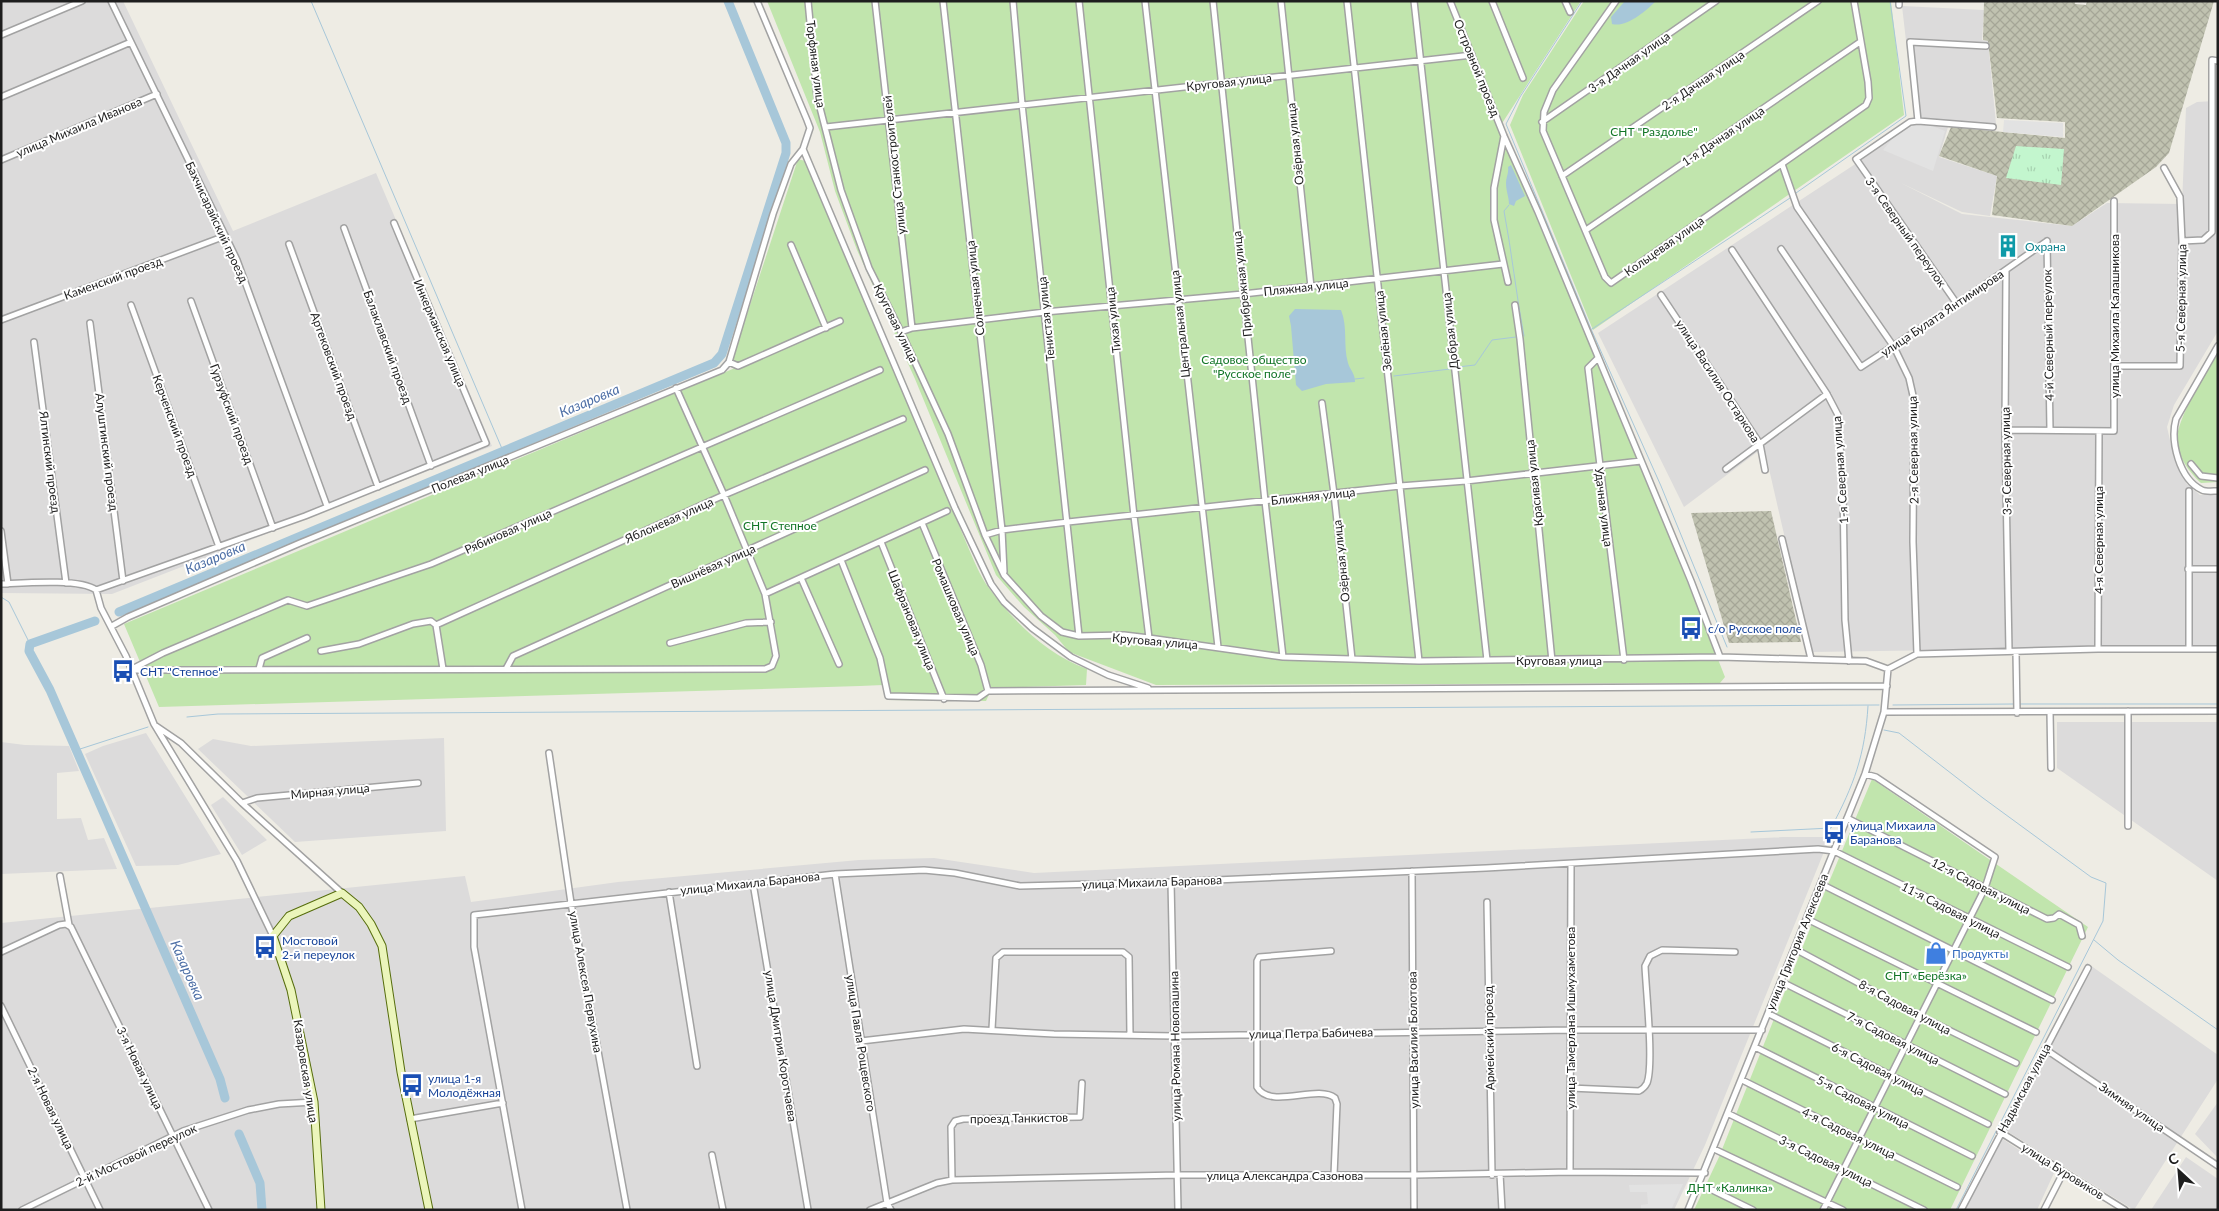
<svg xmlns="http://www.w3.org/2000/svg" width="2219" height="1211" font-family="Lato,sans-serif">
	<defs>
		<pattern id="construction-cross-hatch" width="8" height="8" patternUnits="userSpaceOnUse" patternTransform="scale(1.25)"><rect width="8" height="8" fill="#c0c2b0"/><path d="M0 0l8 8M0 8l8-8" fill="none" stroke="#a5a697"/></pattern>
		<pattern id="park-tufts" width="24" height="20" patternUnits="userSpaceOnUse" patternTransform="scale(1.25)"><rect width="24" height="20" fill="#c3f6ce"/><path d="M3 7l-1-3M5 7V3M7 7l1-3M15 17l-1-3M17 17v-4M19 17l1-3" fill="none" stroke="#a7d2b0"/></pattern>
	</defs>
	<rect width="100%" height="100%" fill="#eeece4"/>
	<path fill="#dcdbdb" d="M1 1H123L233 231 376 173 492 446 112 594 1 593Z
		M1902 6 1984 10 1982 40 1988 41 1996 124 1915 119Z
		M2218 63V331L2174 405 2167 427 2174 458 2187 484 2200 495 2218 494V646L1811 652 1764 447 1684 507 1598 333 1863 159 1913 123 1948 127 1939 157 1997 176 1990 216 1962 212 1901 183 1962 214 2072 226 2107 203 2182 204 2186 108 2197 102 2214 101V67Z
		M2057 722H2218V881L2057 768Z
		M146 733 221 854 178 865 136 866 85 754 103 746Z
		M444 738 446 831 295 842 198 749 213 739 251 746Z
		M1 742 25 745 69 746 79 771 57 773V819L81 818 88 840 104 838 117 869 1 874Z
		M223 797 267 840 242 855 211 805Z
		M1783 837H1830L1705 1145 1674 1210H1V923L465 876 471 902 618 882 859 860 934 858 1034 873Z
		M2087 963 2218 1055V1079L2134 1210 2002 1128Z
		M2218 1102V1158L2195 1134Z
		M2001 1138 2054 1173 2037 1210H1964Z
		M2186 1157 2218 1179V1210H2151Z"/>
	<path fill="url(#construction-cross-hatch)" d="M1984 1H2075V4L2086 5 2087 1H2214L2169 153 2156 167 2072 226 1992 215 1997 176 1939 156 1951 127 2065 138V122L1997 118 1988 41 1983 40Z
		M1771 511 1801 642 1729 643 1691 513Z"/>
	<path fill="url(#park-tufts)" d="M2016 146 2064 149 2061 185 2006 178Z"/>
	<path fill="#c1e5ad" d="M767 1H1581L1499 128 1664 523 1725 677 1720 683 1156 685 1069 652 1055 635 1024 607 996 575 915 379 857 250 835 191 820 132Z
		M1584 1H1891L1904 115 1593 330 1510 125 1523 95Z
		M798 159 805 161 963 535C970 551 977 570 986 584 1011 619 1046 654 1087 669L1086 685 992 688 986 701 887 700 883 685 860 686 159 707 124 624 735 368 732 360Z
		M2218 353V482L2201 483C2190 473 2177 456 2177 440 2177 417 2206 374 2218 353Z
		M1872 779 2088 927 1950 1210H1694L1719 1157 1819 906Z"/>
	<path fill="#e2e2e2" d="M2004 120 2063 123V137L2003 132Z
		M1914 124 1930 125 1945 131 1933 171 1883 150 1893 138Z
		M1683 1184 1671 1210H1641V1205L1648 1204 1647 1192H1630L1629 1185Z"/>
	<path fill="#a7c7d9" d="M1625 1H1656C1646 11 1626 28 1612 24L1611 17Z
		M1511 165 1525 196 1516 201 1514 206 1509 204C1509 197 1506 191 1506 183 1506 177 1509 173 1508 167Z
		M1295 309 1341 310C1348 327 1343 346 1348 363 1350 370 1355 373 1355 382L1326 384 1302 391 1296 385 1291 326 1289 316Z"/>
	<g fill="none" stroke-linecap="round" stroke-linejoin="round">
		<path stroke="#a7c7d9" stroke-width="1" d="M311 1 503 451
			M1582 1 1520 97 1506 124 1591 329 1661 486 1727 647
			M1796 193 1906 116 1890 1
			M1509 205 1504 211C1512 253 1516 294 1524 336
			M1592 329 1790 198
			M1458 367 1475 365 1492 340 1516 337
			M1394 376 1450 369
			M1355 379 1364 378
			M1 597 9 602 30 644
			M2019 704H2218
			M1893 705 2015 704
			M187 717 218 714 1879 705
			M1884 730 1899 733 1983 798 2091 877 2106 883 2103 921 1956 1210
			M77 750 148 727
			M1751 832 1831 828C1854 785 1865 755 1868 706
			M2094 940 2118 960 2218 1030"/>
		<path stroke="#a7c7d9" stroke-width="9" d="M119 612 714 363 722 354 786 153V143L728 1
			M95 621 30 644 29 651 50 690 220 1079 225 1098
			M239 1134 260 1183 262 1210"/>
		<defs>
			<path id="street" d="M111 1 237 260 327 506
				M757 1 807 120 810 128 803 149 955 508 991 584 1004 602 1032 628 1071 657 1108 675 1148 688
				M808 1 817 96 841 190 869 268 901 332 948 434 985 535 1004 575 1041 616 1062 632 1079 636 1124 635 1149 638 1283 657 1419 661 1720 657 1866 661 1888 669
				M875 1 912 328
				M943 1 1002 530 1004 572
				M1013 1 1022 104 1079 636
				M1079 1 1134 516 1149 638
				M1145 1 1218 647
				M1213 1 1265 501 1283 657
				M1281 1 1311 287
				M1347 1 1419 661
				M1414 1 1487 660
				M1450 1 1504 136 1538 212 1691 581 1720 657
				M1492 1 1523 78
				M1565 1 1570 12
				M1616 1 1553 90 1544 112 1543 131 1605 277 1611 283 1866 105 1869 98 1868 82 1854 1
				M1899 1V5
				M1 35 82 1
				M1 97 131 42
				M1918 121 1910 42 1986 46
				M1542 122 1716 1
				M826 127 1472 55
				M1504 136 1494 188V220L1508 282
				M1 160 157 94
				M1782 164 1797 207 1894 347 1909 378 1914 400 1913 542 1917 654
				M1562 176 1818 1
				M344 228 431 466
				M1586 230 1860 42
				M2047 241 2050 430
				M2182 241 2203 240 2212 232V60L2218 61
				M289 244 378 487
				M791 245 826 328
				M1781 249 1861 367 1957 304 2047 241
				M1732 250 1827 394 1838 415 1843 489 1845 620 1849 661
				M2006 270 2005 430 2009 651
				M1661 295 1760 444 1765 470
				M191 301 273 528
				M1957 304 1856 159 1910 122 1918 121 1993 127
				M131 305 219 547
				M1515 305 1520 339 1552 661
				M1 320 225 236
				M90 323 123 581
				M901 332 912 328 1045 312 1243 294 1503 264
				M34 342 66 583
				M2218 346 2176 419C2170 441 2179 479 2202 490 2206 492 2213 491 2218 491
				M1598 358 1588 368 1624 660
				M729 362 738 366 840 321
				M2114 366H2180L2182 241 2180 197 2164 168
				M1322 403 1334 494 1352 659
				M2005 430 2114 431V201
				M2191 464 2201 476 2218 478
				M1726 469 1827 394
				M2189 491V649
				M922 523 981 665 988 691
				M1 531 8 584
				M985 535 1002 530 1068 522 1400 486 1466 481 1641 461
				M1782 539 1811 659
				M881 542 944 699
				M841 560 880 658 888 696 978 698 988 691 1887 686
				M2188 569H2218
				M801 578 839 664
				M1 584C23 583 80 578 96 590L101 608 126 656 154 724 237 861 273 936
				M96 590 305 516 486 443 394 223
				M765 594 947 511
				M436 625 724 495 903 419
				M112 626 128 617 300 543 722 370 729 362 773 214 791 164 803 149
				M670 643 746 623 771 622
				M2098 649 2099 431
				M321 651 359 644 413 624 431 621 436 625 443 669
				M2016 652 2017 713
				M134 668 163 653 288 600 307 606 431 564 880 370
				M259 669 262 658 307 638
				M506 669 513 656 925 470
				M1888 669 1917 654 2098 649H2218
				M132 670 765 669 772 666 776 656 765 594 724 495 676 388
				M2128 711V826
				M1884 712 2218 711
				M2050 712 2051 768
				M156 726 181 743 242 803 342 893
				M549 753 571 903 627 1210
				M242 803 257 798 418 783
				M1847 818 2047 919 2054 918 2059 914 2079 925 2082 936
				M1412 871 1414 1210
				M835 874 887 1203 891 1210
				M60 876 69 925
				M1171 882 1178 1210
				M753 883 808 1210
				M1821 884 2052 1000
				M669 892 697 1066
				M1487 902 1492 1175
				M1807 919 2036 1032
				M1795 949 1920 1016 2016 1063
				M1331 951 1259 957 1257 961V1087C1270 1110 1317 1084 1335 1098L1337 1104 1334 1175
				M1 952 59 925 66 924 71 927 209 1210
				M1782 982 2005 1094
				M1 1006 100 1210
				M1769 1014 1988 1124
				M992 1029 996 958 1003 952H1123L1129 957 1130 1035
				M861 1041 964 1029 1054 1034 1174 1036 1569 1030H1762
				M1755 1047 1972 1156
				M2045 1049 2218 1166
				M1742 1080 1957 1187
				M1570 1088 1639 1091C1643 1089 1645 1087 1647 1083 1654 1065 1646 990 1645 966L1650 956 1662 950 1735 952
				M1729 1114 1924 1210
				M410 1119 503 1103
				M2000 1132 2125 1210
				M1714 1149 1843 1210
				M712 1155 723 1210
				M1570 1172 1571 864
				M1500 1174 1502 1210
				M952 1180 951 1127 955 1121 963 1119 1080 1117 1082 1083
				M1700 1184 1753 1210
				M22 1210 183 1131 248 1110 279 1104 314 1102
				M522 1210 474 947V915L835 874 924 870 955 873 1020 886 1171 882 1486 868 1818 849 1834 851 2068 967
				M870 1210 937 1183 952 1180 1178 1175H1415L1570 1172 1705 1173
				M1688 1210 1865 774 1884 712 1888 669
				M1823 1210 1985 888 1995 857 1876 777 1865 774
				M1961 1210 2088 968
				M2044 1210 2063 1173"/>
			<path id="secondary" d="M321 1210 314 1102 291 990 273 936 289 916 342 893 359 907 371 924 382 946 401 1072 429 1210"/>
		</defs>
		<use href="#street" stroke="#a2a2a2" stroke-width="8"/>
		<use href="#secondary" stroke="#566d0c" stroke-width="9"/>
		<use href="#street" stroke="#fff" stroke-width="5"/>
		<use href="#secondary" stroke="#ebf5bb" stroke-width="7"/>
	</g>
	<defs>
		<symbol id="building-bare" viewBox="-9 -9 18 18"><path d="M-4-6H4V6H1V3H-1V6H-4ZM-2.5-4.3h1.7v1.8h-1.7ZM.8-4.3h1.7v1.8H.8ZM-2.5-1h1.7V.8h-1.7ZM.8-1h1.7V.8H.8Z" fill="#0f9aa8" stroke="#fff" stroke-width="2.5" paint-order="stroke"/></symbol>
		<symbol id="bus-bare" viewBox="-9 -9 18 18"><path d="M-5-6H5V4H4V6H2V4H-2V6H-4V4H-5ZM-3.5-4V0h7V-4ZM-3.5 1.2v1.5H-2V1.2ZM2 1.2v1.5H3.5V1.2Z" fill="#1a4fb4" stroke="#fff" stroke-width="2.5" paint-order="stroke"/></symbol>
		<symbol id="shop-bare" viewBox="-9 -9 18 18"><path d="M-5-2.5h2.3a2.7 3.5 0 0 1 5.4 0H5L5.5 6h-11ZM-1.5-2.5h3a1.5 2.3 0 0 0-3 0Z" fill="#3f7fe0" stroke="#fff" stroke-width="2.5" paint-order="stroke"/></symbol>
	</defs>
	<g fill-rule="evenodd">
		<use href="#building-bare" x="1992" y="230" width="32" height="32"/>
		<use href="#bus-bare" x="1675" y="612" width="32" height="32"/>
		<use href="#bus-bare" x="107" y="655" width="32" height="32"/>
		<use href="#bus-bare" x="1818" y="816" width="32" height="32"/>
		<use href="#bus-bare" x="249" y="931" width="32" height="32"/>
		<use href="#shop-bare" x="1920" y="937" width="32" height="32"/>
		<use href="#bus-bare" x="396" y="1069" width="32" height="32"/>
	</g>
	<g text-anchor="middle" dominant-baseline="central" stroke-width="4" stroke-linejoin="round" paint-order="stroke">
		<g font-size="12" fill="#1e1e1e" stroke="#fff">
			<text transform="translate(1629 62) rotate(-35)">3-я Дачная улица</text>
			<text transform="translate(816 64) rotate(83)">Торфяная улица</text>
			<text transform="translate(1477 68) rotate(68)">Островной проезд</text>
			<text transform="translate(1703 80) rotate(-34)">2-я Дачная улица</text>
			<text transform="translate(1229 82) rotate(-6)">Круговая улица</text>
			<text transform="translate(79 127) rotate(-23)">улица Михаила Иванова</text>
			<text transform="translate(1723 136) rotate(-34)">1-я Дачная улица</text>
			<text transform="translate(1295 144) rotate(-96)">Озёрная улица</text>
			<text transform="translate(894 165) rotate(-96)">улица Станкостроителей</text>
			<text transform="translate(217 222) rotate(65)">Бахчисарайский проезд</text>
			<text transform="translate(1906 232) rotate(55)">3-я Северный переулок</text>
			<text transform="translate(1664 246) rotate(-35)">Кольцевая улица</text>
			<text transform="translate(113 278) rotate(-20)">Каменский проезд</text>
			<text transform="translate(1242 284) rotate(-96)">Прибрежная улица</text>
			<text transform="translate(1306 287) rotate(-6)">Пляжная улица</text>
			<text transform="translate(975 288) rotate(-96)">Солнечная улица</text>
			<text transform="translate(2181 298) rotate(-89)">5-я Северная улица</text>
			<text transform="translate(1942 313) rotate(-34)">улица Булата Янтимирова</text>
			<text transform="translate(2114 316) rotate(-90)">улица Михаила Калашникова</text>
			<text transform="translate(1046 319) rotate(-96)">Тенистая улица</text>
			<text transform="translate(1113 320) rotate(-96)">Тихая улица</text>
			<text transform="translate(896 323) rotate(64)">Круговая улица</text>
			<text transform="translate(1180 324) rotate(-96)">Центральная улица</text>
			<text transform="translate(1383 331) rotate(-96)">Зелёная улица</text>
			<text transform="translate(1450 331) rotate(-96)">Добрая улица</text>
			<text transform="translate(440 333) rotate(67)">Инкерманская улица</text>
			<text transform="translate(2048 335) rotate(-91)">4-й Северный переулок</text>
			<text transform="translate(388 347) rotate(70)">Балаклавский проезд</text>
			<text transform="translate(334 366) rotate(70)">Артековский проезд</text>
			<text transform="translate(1718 381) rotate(57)">улица Василия Остаркова</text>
			<text transform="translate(232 414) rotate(70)">Гурзуфский проезд</text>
			<text transform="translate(175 426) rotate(70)">Керченский проезд</text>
			<text transform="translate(1913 450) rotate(-91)">2-я Северная улица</text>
			<text transform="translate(107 452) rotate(83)">Алуштинский проезд</text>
			<text transform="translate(2006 461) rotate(-91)">3-я Северная улица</text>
			<text transform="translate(50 462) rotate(83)">Ялтинский проезд</text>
			<text transform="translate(1840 470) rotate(-94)">1-я Северная улица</text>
			<text transform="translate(470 474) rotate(-22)">Полевая улица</text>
			<text transform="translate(1534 483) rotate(-96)">Красивая улица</text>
			<text transform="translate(1313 496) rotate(-6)">Ближняя улица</text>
			<text transform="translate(1604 507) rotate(83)">Удачная улица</text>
			<text transform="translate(669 520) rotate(-24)">Яблоневая улица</text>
			<text transform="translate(508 531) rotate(-24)">Рябиновая улица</text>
			<text transform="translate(2098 540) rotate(-90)">4-я Северная улица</text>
			<text transform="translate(1341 561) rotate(-96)">Озёрная улица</text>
			<text transform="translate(713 566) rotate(-24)">Вишнёвая улица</text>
			<text transform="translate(956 607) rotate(67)">Ромашковая улица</text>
			<text transform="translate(912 620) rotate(68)">Шафрановая улица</text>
			<text transform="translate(1155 641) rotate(5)">Круговая улица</text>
			<text x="1559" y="660">Круговая улица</text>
			<text transform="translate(330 791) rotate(-5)">Мирная улица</text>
			<text transform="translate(1152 882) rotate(-2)">улица Михаила Баранова</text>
			<text transform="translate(750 883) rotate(-6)">улица Михаила Баранова</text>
			<text transform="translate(1981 886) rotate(27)">12-я Садовая улица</text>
			<text transform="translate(1951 910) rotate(27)">11-я Садовая улица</text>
			<text transform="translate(1797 942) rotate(-68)">улица Григория Алексеева</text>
			<text transform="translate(586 982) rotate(80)">улица Алексея Первухина</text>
			<text transform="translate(1905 1007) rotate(28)">8-я Садовая улица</text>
			<text transform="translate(1570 1018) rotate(-90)">улица Тамерлана Ишмухаметова</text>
			<text transform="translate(1311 1033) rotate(-1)">улица Петра Бабичева</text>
			<text transform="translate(1489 1038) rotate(-91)">Армейский проезд</text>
			<text transform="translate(1893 1038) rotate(27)">7-я Садовая улица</text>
			<text transform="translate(1413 1040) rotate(-91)">улица Василия Болотова</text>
			<text transform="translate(861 1043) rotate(81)">улица Павла Рощевского</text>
			<text transform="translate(781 1046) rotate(81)">улица Дмитрия Коротчаева</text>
			<text transform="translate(1175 1046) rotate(-91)">улица Романа Новопашина</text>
			<text transform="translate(140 1068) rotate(64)">3-я Новая улица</text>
			<text transform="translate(1878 1069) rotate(27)">6-я Садовая улица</text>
			<text transform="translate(306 1071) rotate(81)">Казаровская улица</text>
			<text transform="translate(2024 1088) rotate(-62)">Надымская улица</text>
			<text transform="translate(1863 1102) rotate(27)">5-я Садовая улица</text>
			<text transform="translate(2132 1107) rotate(35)">Зимняя улица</text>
			<text transform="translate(51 1108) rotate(64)">2-я Новая улица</text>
			<text transform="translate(1019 1118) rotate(-1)">проезд Танкистов</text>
			<text transform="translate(1849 1133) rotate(26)">4-я Садовая улица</text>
			<text transform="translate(136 1155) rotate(-25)">2-й Мостовой переулок</text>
			<text transform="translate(1826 1161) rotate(26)">3-я Садовая улица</text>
			<text transform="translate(2063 1171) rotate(32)">улица Буровиков</text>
			<text x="1285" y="1175">улица Александра Сазонова</text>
		</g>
		<g font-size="12" fill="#127527" stroke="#fff">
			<text x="1654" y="131">СНТ "Раздолье"</text>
			<text x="1254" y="359">Садовое общество<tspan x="1254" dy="14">"Русское поле"</tspan></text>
			<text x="780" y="525">СНТ Степное</text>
			<text x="1926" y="975">СНТ «Берёзка»</text>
			<text x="1730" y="1187">ДНТ «Калинка»</text>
		</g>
		<g font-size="12" fill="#0d838f" stroke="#fff" text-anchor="start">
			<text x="2025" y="246">Охрана</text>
		</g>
		<g font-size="12" fill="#164399" stroke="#fff" text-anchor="start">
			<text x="1708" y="628">с/о Русское поле</text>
			<text x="140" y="671">СНТ "Степное"</text>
			<text x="1850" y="825">улица Михаила<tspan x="1850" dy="14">Баранова</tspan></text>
			<text x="282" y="940">Мостовой<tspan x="282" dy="14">2-й переулок</tspan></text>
			<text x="428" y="1078">улица 1-я<tspan x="428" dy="14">Молодёжная</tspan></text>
		</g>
		<g font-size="12" fill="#366cbe" stroke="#fff" text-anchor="start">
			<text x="1952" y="953">Продукты</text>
		</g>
		<g font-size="14" font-style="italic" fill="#5071a7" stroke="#fff">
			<text transform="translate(589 400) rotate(-23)">Казаровка</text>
			<text transform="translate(215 557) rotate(-23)">Казаровка</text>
			<text transform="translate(188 970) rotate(66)">Казаровка</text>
		</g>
	</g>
	<rect width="2219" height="1211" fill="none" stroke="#1e1e1e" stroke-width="5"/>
	<g transform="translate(2179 1171) rotate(334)" stroke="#ffffff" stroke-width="4" paint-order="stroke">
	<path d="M0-4L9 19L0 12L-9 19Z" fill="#1e1e1e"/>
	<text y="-8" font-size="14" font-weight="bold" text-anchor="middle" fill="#1e1e1e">С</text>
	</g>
</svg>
